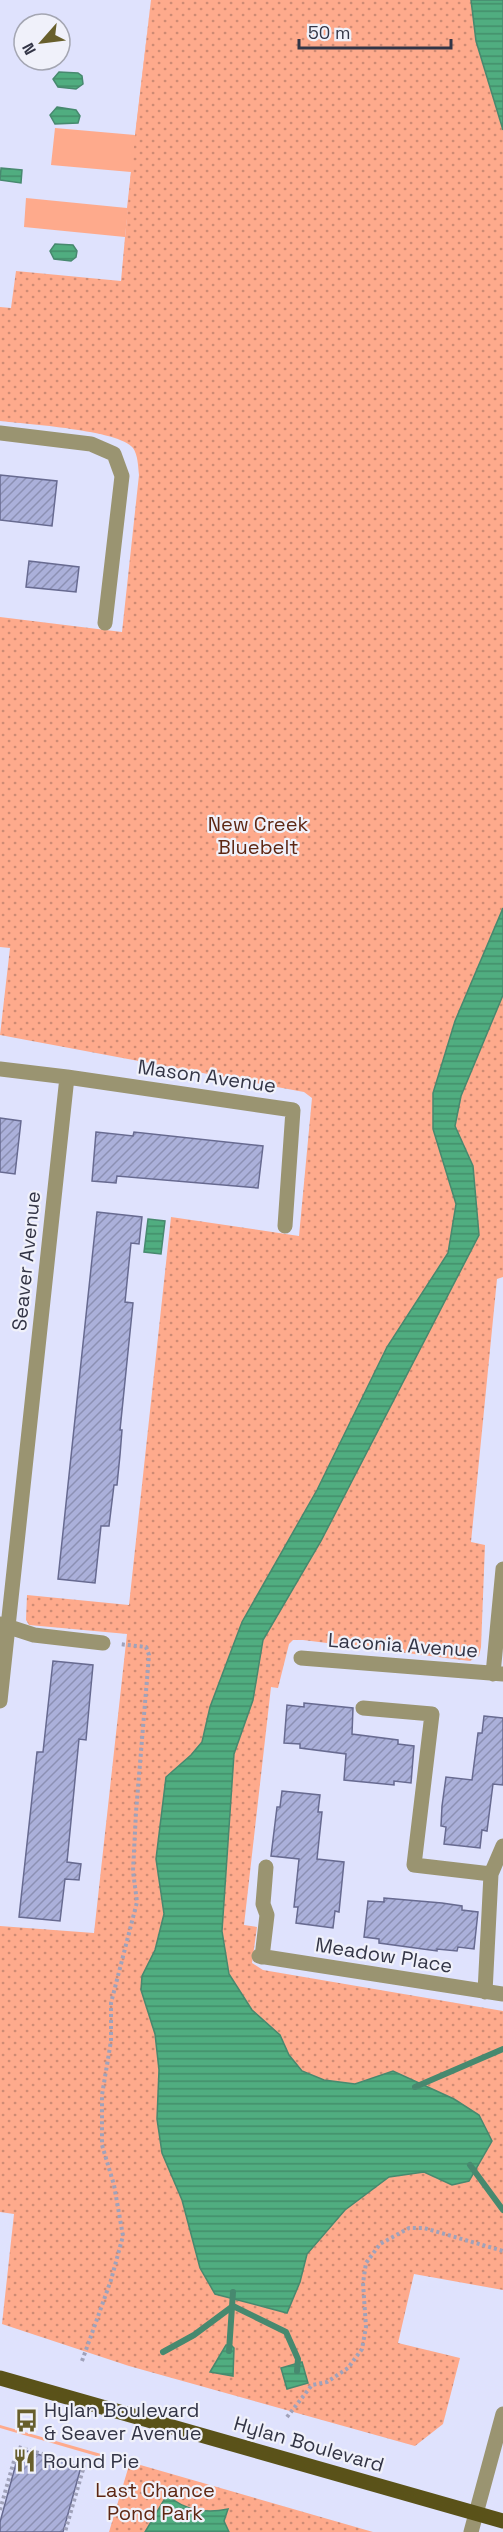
<svg xmlns="http://www.w3.org/2000/svg" width="503" height="2532" font-family="'Space Grotesk',sans-serif">
	<defs>
		<pattern id="park-dots" width="8" height="8" patternUnits="userSpaceOnUse" patternTransform="scale(1.5)"><rect width="8" height="8" fill="#feaa8c"/><path d="M2 2h.1M6 6h.1" fill="none" stroke="#ce8b74" stroke-width="1.8" stroke-linecap="round"/></pattern>
		<pattern id="water-rules" width="6" height="5" patternUnits="userSpaceOnUse" patternTransform="scale(1.5)"><rect width="6" height="5" fill="#50ad80"/><path d="M0 2.5h6" fill="none" stroke="#438e6b"/></pattern>
		<pattern id="building-hatch" width="6" height="6" patternUnits="userSpaceOnUse" patternTransform="scale(1.5)"><rect width="6" height="6" fill="#abb0da"/><path d="M-1 1l2-2M0 6l6-6M5 7l2-2" fill="none" stroke="#8c90b3"/></pattern>
	</defs>
	<rect width="100%" height="100%" fill="#dfe2fd"/>
	<path fill="#feaa8c" d="M151 0 125 237 24 227 26 198 127 208 131 172 51 165 55 128 135 135Z
		M0 2425 101 2454 100 2457 0 2428Z"/>
	<path fill="url(#park-dots)" d="M151 0H503V1277L497 1279 471 1542 485 1545 481 1647 479 1656 470 1661 303 1640H293L289 1644 278 1688 271 1687 244 1925 257 1927 252 1963 263 1970 503 2011V2290L414 2274 398 2343 460 2358 443 2424 415 2446 129 2366 2 2324 14 2214 0 2212V1926L94 1933 127 1634 29 1625 26 1620 27 1595 129 1605 171 1217 299 1236 312 1098 304 1092 0 1035 10 948 0 947V617L122 632 139 475C138 466 138 455 133 448 120 430 25 424 0 421V307L11 308 16 271 121 281 131 172Z
		M130 2462 373 2532H109Z"/>
	<path fill="url(#water-rules)" stroke="#47896f" stroke-width="1.5" d="M471 0H503V130L476 41Z
		M59 72 78 73 82 76 83 84 76 89 58 87 53 79Z
		M57 107 76 110 80 116 78 123 55 124 50 115Z
		M1 168 22 170 21 183 0 180Z
		M55 244 73 245 77 251 76 257 71 261 54 259 50 251Z
		M503 908V995L461 1096 455 1126 473 1166 479 1235 321 1541 263 1640 253 1700 234 1754 222 1931 229 1974 252 2010 280 2035 289 2055 302 2071 324 2080 355 2084 393 2071 454 2099 479 2115 492 2141 469 2181 452 2185 424 2172 389 2177 345 2210 307 2254 300 2282 287 2313 215 2294 200 2268 182 2200 162 2153 157 2119 159 2070 155 2034 141 1990 142 1976 155 1950 164 1914 156 1859 166 1777 191 1755 202 1742 210 1707 242 1622 317 1490 387 1347 448 1253 456 1204 433 1129V1093L455 1021Z
		M148 1219 165 1221 161 1254 144 1252Z
		M226 2345H231L234 2348 233 2376 210 2372Z
		M302 2362 308 2383 287 2389 281 2368Z
		M167 2495C184 2510 206 2514 228 2509L224 2521 229 2532H145Z"/>
	<g fill="none" stroke-linecap="round" stroke-linejoin="round">
		<path stroke="#47896f" stroke-width="6" d="M415 2087 503 2049
			M470 2165 503 2210
			M229 2351 233 2292
			M163 2352 194 2335 233 2306 286 2332 298 2359 297 2371"/>
	</g>
	<path fill="url(#building-hatch)" stroke="#676a90" stroke-width="1.5" d="M0 475 57 481 52 526 0 520Z
		M29 561 79 567 76 592 26 587Z
		M0 1118 21 1121 15 1174 0 1172Z
		M96 1132 133 1136 134 1132 263 1146 258 1188 117 1176 116 1183 92 1181Z
		M97 1212 142 1217 139 1244 131 1243 125 1302 133 1303 120 1430H122L120 1455 117 1485H114L109 1526H101L95 1583 58 1579Z
		M53 1661 93 1665 86 1740 79 1739 67 1862 81 1864 79 1880 65 1879 60 1921 19 1917 37 1752H43Z
		M304 1703 353 1708 352 1734 398 1740V1744L414 1746 411 1783 394 1781V1785L344 1780 346 1754 300 1748V1744L284 1743 287 1705 304 1707Z
		M484 1716 503 1718V1785L493 1784 487 1831 482 1830 480 1848 444 1844 446 1827 441 1826 442 1806 446 1777 472 1780 478 1733H482Z
		M282 1791 320 1795 318 1812H322L317 1859 344 1862 339 1912 335 1911 333 1928 296 1923 298 1907H294L299 1859 271 1856 277 1807H280Z
		M384 1898 442 1903 462 1906V1910L478 1912 474 1949 458 1947 457 1951 437 1949V1951L379 1943V1939L364 1937 368 1901 384 1902Z
		M20 2449 81 2467 63 2532H0V2522Z"/>
	<g fill="none" stroke-linecap="round" stroke-linejoin="round">
		<path stroke="#a0a2ba" stroke-width="4" stroke-dasharray="3 3" stroke-linecap="butt" d="M82 2361 111 2280 123 2236 114 2185 102 2145V2095L111 2041V2003L137 1902 133 1871 136 1812 149 1655 146 1647 119 1644
			M287 2417 312 2385 327 2382 348 2368 362 2349 366 2327 363 2283 366 2263 380 2244 409 2228H424L503 2251
			M0 2510 18 2447 84 2466 65 2532"/>
		<path stroke="#9a9471" stroke-width="15" d="M0 433 91 444 114 454 122 476 105 623
			M0 1069 67 1077 293 1110 285 1226
			M0 1624 34 1635 103 1643
			M301 1658 503 1674
			M493 1674 503 1569
			M0 1701 67 1077
			M363 1708 432 1714 414 1865 491 1874
			M259 1956 503 1994
			M262 1957 267 1915 263 1904 266 1867
			M485 1992 491 1874 503 1846
			M471 2532 503 2414"/>
		<path stroke="#5a5219" stroke-width="15" d="M0 2378 503 2521"/>
	</g>
	<defs>
		<symbol id="bus-bare" viewBox="-9 -9 18 18"><path d="M-5-6H5V4H4V6H2V4H-2V6H-4V4H-5ZM-3.5-4V0h7V-4ZM-3.5 1.2v1.5H-2V1.2ZM2 1.2v1.5H3.5V1.2Z" fill="#685f2c" stroke="#f0f1fa" stroke-width="2.5" paint-order="stroke"/></symbol>
		<symbol id="restaurant-bare" viewBox="-9 -9 18 18"><path d="M-5-6h1v4h1v-4h1v4h1v-4h1v5L-1.5 .5V6h-2V.5L-5-1ZM5-6V6H3V1.5H1.5Q1.5-4 5-6Z" fill="#685f2c" stroke="#f0f1fa" stroke-width="2.5" paint-order="stroke"/></symbol>
	</defs>
	<g fill-rule="evenodd">
		<use href="#bus-bare" x="10" y="2404" width="33" height="33"/>
		<use href="#restaurant-bare" x="8" y="2444" width="33" height="33"/>
	</g>
	<g text-anchor="middle" dominant-baseline="central" stroke-width="4.5" stroke-linejoin="round" paint-order="stroke">
		<g font-size="20" fill="#5d2713" stroke="#f0f1fa">
			<text x="258" y="824">New Creek<tspan x="258" dy="23">Bluebelt</tspan></text>
			<text x="155" y="2490">Last Chance<tspan x="155" dy="23">Pond Park</tspan></text>
		</g>
		<g font-size="20" fill="#333546" stroke="#f0f1fa">
			<text transform="translate(207 1076) rotate(8)">Mason Avenue</text>
			<text transform="translate(26 1261) rotate(-84)">Seaver Avenue</text>
			<text transform="translate(403 1645) rotate(4)">Laconia Avenue</text>
			<text transform="translate(384 1955) rotate(9)">Meadow Place</text>
			<text transform="translate(309 2444) rotate(16)">Hylan Boulevard</text>
		</g>
		<g font-size="20" fill="#333546" stroke="#f0f1fa" text-anchor="start">
			<text x="44" y="2410">Hylan Boulevard<tspan x="44" dy="23">&amp; Seaver Avenue</tspan></text>
			<text x="43" y="2461">Round Pie</text>
		</g>
	</g>
	<g transform="translate(42 42) rotate(242)"><circle r="28" fill="#f0f1fa" stroke="#a4a6b2" stroke-width="1.5"/>
	<path d="M0-4.5L10 22L0 15L-10 22Z" fill="#685f2c"/>
	<text y="-9" font-size="16" font-weight="bold" text-anchor="middle" fill="#333546">N</text>
	</g>
	<path d="M299 39v9h152v-9" fill="none" stroke="#333546" stroke-width="3"/>
	<text x="308" y="39" font-size="18" fill="#333546" stroke="#f0f1fa" stroke-width="4.5" paint-order="stroke">50 m</text>
</svg>
